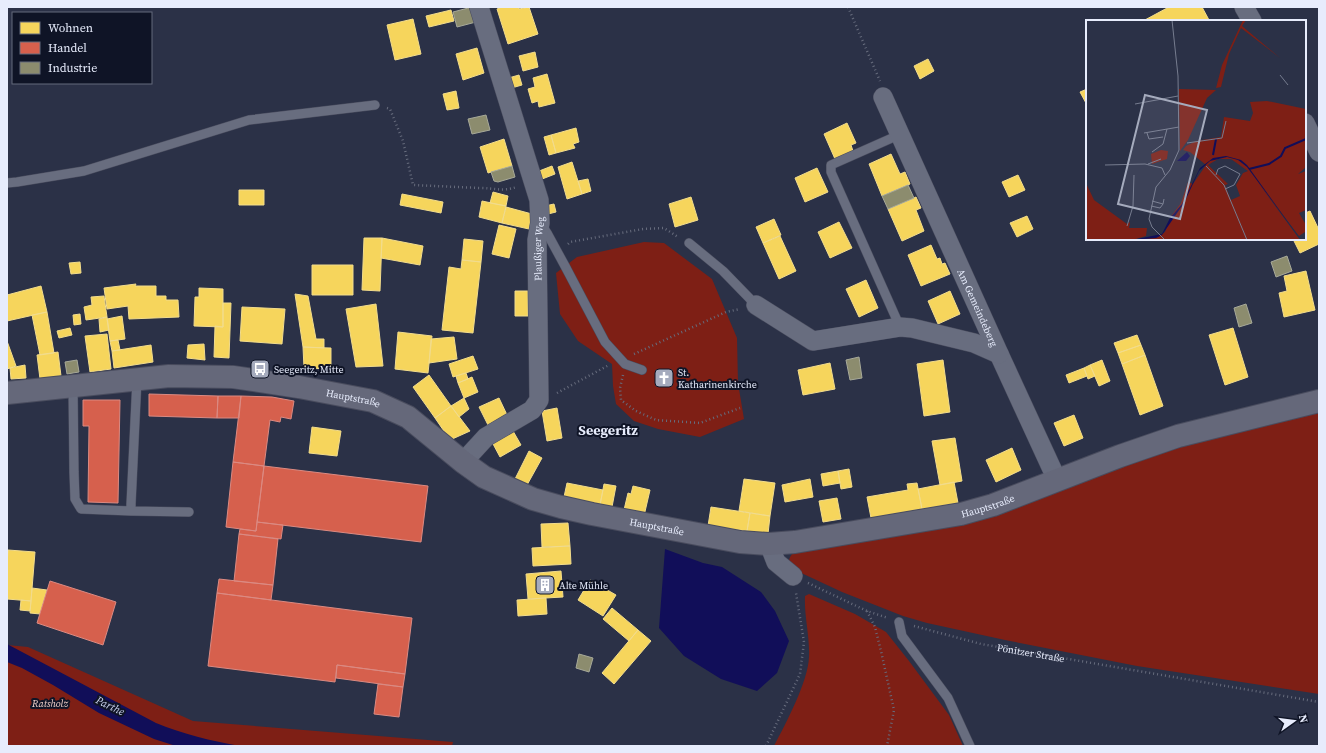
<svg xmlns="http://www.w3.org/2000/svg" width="1326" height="753" font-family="'Source Serif 4',serif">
	<rect width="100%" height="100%" fill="#2b3147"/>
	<path fill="#7e1f15" d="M644 242 664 243 712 279 737 338 738 383 744 419 700 437 658 429 634 421 616 404 613 386 612 364 578 341 560 314 556 273 577 257Z
		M1319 410V694L1137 666 1005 640 927 623 903 616 842 592 797 571 789 564C789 556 791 554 798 551L1168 447Z
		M809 594 855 614 886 632 909 661 949 715 963 746H774C786 723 808 682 809 657 810 637 804 616 805 596Z
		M7 645 28 647 193 721 453 742 452 746H7Z"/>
	<path fill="#110e59" d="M665 549 703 563 722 567 761 592 775 611 789 641 777 673 757 691 721 679 684 656 659 628Z
		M7 644 156 723C183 734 211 741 240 746H176L154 739 99 713 53 685 22 668 7 662Z"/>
	<path fill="#f6d55c" stroke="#f2dc8c" d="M502 7H519V9L529 7 538 34 508 44 497 9Z
		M1169 7H1202L1209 20 1143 21Z
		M451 10 454 21 429 27 426 16Z
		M413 19 421 54 395 60 387 25Z
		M477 48 484 73 463 80 456 54Z
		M535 52 538 67 523 71 519 56Z
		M928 59 934 71 920 79 914 66Z
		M547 74 555 103 539 107 538 101 532 103 528 89 535 87 533 78Z
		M519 75 522 85 508 89 505 79Z
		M1087 89V105L1080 92Z
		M456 91 459 108 447 110 443 94Z
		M847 123 856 143 851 145 853 151 835 159 824 134Z
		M576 128 579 142 573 144 575 148 556 153 551 135Z
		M551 135 556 153 549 155 544 137Z
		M504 139 512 166 488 173 480 147Z
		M891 154 900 174 905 172 910 184 882 196 869 164Z
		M572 162 582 194 567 199 558 167Z
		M552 166 555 174 537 181 534 173Z
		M817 168 828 192 805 202 795 178Z
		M1018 175 1025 190 1009 197 1002 182Z
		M588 179 591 191 582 194 578 181Z
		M239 190H264V205H239Z
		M493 192 508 196 506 206 490 203Z
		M402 194 443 202 441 213 400 205Z
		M691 197 698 220 675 227 669 204Z
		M916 197 921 208 916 210 924 231 902 241 888 209Z
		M482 201 506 206 502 223 479 217Z
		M554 204 556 212 548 214 545 206Z
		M506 207 532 214 529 229 502 223Z
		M1310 211 1319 230V244L1300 253 1293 239H1305V213Z
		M1027 216 1033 229 1017 237 1010 223Z
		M774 219 781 235 763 243 756 227Z
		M839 222 852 248 830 258 818 232Z
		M499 225 516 229 509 258 492 254Z
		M780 236 796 271 779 279 763 243Z
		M364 238H382L380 291 362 290Z
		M382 238 423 246 420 265 381 258Z
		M464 239 483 241 481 262 462 260Z
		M931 245 937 259 940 258 942 264 945 263 950 274 921 286 908 255Z
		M462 260 481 262 473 333 442 330 449 267 461 269Z
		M80 262 81 273 71 274 69 263Z
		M312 265H353V295H312Z
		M1306 271 1315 310 1284 317 1279 293 1287 291 1284 276Z
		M866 280 878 308 859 317 846 289Z
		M136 284 135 286H156V296H166V300H178L179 317 129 319 128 306 107 309 104 288Z
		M41 286 47 312 7 321V295Z
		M199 288 223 289V327L194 326 195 297H199Z
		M515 291H528V316H515Z
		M950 291 960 314 938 324 928 301Z
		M295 294 308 296 316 339H324V348L303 347Z
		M104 296 107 317 86 320 84 307 92 305 91 297Z
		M223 303H231L229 358 214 357 215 326 223 327Z
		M376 304 383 366 356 367 346 309Z
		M242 307 285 309 282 344 240 341Z
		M47 312 54 353 40 355 32 315Z
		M80 314 81 324 74 325 73 315Z
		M122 316 125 339 110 341 107 319Z
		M107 317 109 330 100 332 99 319Z
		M70 328 72 335 59 338 57 331Z
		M1233 328 1248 377 1225 385 1209 335Z
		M398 332 432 336 428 373 395 369Z
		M107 334 111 369 90 372 85 336Z
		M1137 335 1141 345 1118 353 1114 343Z
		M454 337 457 359 429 363 431 339Z
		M118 340 120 350 112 351 110 341Z
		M7 341 16 366 7 369Z
		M204 344 205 360 187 358 188 345Z
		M151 345 153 362 114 368 112 351Z
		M1141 345 1145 355 1122 364 1118 353Z
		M303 347 331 348V369L304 368Z
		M58 352 61 376 40 379 37 355Z
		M1145 355 1163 406 1140 415 1122 364Z
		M473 356 478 369 453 377 449 364Z
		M943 360 950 412 924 416 917 364Z
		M1102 360 1110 381 1099 386 1090 365Z
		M830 363 835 389 803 395 798 370Z
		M25 365 26 378 11 379 10 368Z
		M1090 365 1095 376 1088 379 1084 368Z
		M1084 368 1087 376 1069 383 1066 375Z
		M466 373 468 379 458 383 456 376Z
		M429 375 451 406 435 418 413 387Z
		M472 377 478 392 464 398 458 383Z
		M464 398 469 409 459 417 451 406Z
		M499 398 508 417 489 427 479 407Z
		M451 406 470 431 450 440 435 418Z
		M557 408 562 438 547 441 542 411Z
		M1074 415 1083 438 1064 446 1054 423Z
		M312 427 341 431 337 456 309 453Z
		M513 431 521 445 500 457 492 442Z
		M955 438 962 481 940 485 932 441Z
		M1012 448 1021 470 996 482 986 460Z
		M529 451 542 458 527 485 515 479Z
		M849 469 852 487 841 489 838 471Z
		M838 471 840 483 823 486 821 474Z
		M744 479 775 483 770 516 739 511Z
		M810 479 813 497 785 502 782 485Z
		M954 482 958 503 922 509 918 489Z
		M567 483 603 490 600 505 564 497Z
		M917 483 922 509 871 518 867 497 908 490 907 484Z
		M604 484 616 486 612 507 600 505Z
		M633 486 650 490 644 516 624 510 628 493 631 494Z
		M837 498 841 519 823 522 819 501Z
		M711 507 750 513 747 531 708 526Z
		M750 513 770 516 768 534 747 531Z
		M568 523 570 546 542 547 541 524Z
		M570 546 571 564 533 566 532 548Z
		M8 550 35 552 31 601 7 599V566Z
		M561 571 563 597 528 599 526 574Z
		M590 580 616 595 603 616 578 600Z
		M32 588 47 590 40 614 30 613Z
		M546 598 547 614 518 616 517 600Z
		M21 600 31 601 30 611 20 610Z
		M612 608 638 630 629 641 603 619Z
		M638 630 651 641 614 684 602 673Z"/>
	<path fill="#d6604d" stroke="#db8a82" d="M149 394 218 396 217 418 149 416Z
		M218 396H241L239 418H217Z
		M241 396 272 397 294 401 291 419 281 417 280 422 270 420 264 466 233 462Z
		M83 400H120L118 503 88 502 89 426H83Z
		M233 462 264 466 256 531 226 527Z
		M264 466 428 486 421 542 257 522Z
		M257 522 283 525 281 539 239 534 240 529 256 531Z
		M239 534 278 539 273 585 234 581Z
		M219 579 273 585 271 600 217 593Z
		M50 581 116 602 103 645 37 623Z
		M217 593 412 618 405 674 337 665 335 682 208 666Z
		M337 665 405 674 403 687 336 678Z
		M378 684 403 687 399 717 374 714Z"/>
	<path fill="#8c8c6e" stroke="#a7a999" d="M472 7 476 22 457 27 453 12Z
		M486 115 490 130 472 134 468 119Z
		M512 166 515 177 498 182 494 181 491 172Z
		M908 185 914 198 888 209 882 196Z
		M1287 256 1292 271 1276 277 1271 262Z
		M1246 304 1252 323 1239 327 1234 308Z
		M859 357 862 378 850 380 846 360Z
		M77 360 79 372 67 374 65 362Z
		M579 654 593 658 589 672 576 668Z"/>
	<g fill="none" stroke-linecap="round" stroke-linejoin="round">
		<defs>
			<path id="lane" d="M7 183 17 182 84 171 249 120 375 105
				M541 224 547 233 565 266 605 342 625 364 642 370
				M689 243 723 271 756 305
				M900 327 831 172V165L901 134
				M137 379 131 504V511L189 512
				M73 386 74 472 75 499 81 509 131 511
				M899 622 902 636 948 698 970 746"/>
			<g id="street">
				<path d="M1244 7 1252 21"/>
				<path id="s2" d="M883 97 999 354 1057 480"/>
				<path d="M1305 123 1319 152"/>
				<path d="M756 305 813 341 900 327 912 328 974 343 999 354"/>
				<path id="s3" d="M463 462 486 437 532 410 539 400 537 240 540 223 539 200 479 7"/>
				<path d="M769 544 776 562 793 576"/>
			</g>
			<g id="secondary">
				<path id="s4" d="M7 393 169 376 233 377 299 387 373 401 408 417 463 462 484 477 533 499 561 507 592 514 740 542 769 544 795 542 961 514 993 505 1120 456 1178 436 1319 401"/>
			</g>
		</defs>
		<use href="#lane" stroke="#494c5e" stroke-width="10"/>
		<use href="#street" stroke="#494c5e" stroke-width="20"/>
		<use href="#secondary" stroke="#494c5e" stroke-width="24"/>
		<g stroke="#676c7d" stroke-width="2.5" stroke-dasharray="1 3" stroke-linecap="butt">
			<path d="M848 7 880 81"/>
			<path d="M387 108 390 109 403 141 413 185C435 186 457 187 480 188 495 188 501 192 517 187"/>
			<path d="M568 244 570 242 643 229 664 228 678 237"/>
			<path d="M634 354 726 312 740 309"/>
			<path d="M623 375 620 388 621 400 636 411 656 420 700 423 740 408"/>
			<path d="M557 393 609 365"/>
			<path d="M808 583 867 611 888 618"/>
			<path d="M867 611 875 627 881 651 894 710 887 746"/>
			<path id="s1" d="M914 626 981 644 1319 702"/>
			<path d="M766 746 800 674 804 642 796 593"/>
		</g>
		<use href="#lane" stroke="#686d7f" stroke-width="9"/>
		<use href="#street" stroke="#686d7f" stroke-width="19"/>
		<use href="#secondary" stroke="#65687a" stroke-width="22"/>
	</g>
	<defs>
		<symbol id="bus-square" viewBox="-11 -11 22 22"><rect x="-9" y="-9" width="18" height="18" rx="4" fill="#a5abbd" stroke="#0f1426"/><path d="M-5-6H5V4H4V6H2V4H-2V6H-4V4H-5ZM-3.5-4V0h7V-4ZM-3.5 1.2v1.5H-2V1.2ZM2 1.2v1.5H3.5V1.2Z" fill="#fff"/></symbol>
		<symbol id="church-square" viewBox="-11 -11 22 22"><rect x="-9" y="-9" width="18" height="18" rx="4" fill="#a5abbd" stroke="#0f1426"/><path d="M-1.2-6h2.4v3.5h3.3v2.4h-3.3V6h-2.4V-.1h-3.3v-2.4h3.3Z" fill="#fff"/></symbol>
		<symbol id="building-square" viewBox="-11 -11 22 22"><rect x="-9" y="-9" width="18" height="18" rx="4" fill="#a5abbd" stroke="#0f1426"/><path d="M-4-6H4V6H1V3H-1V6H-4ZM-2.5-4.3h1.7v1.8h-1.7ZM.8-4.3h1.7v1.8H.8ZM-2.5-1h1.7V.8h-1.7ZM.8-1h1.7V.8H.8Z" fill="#fff"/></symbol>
	</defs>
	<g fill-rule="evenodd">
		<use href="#bus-square" x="249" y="358" width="22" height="22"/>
		<use href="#church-square" x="653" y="367" width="22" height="22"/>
		<use href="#building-square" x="534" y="574" width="22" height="22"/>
	</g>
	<g text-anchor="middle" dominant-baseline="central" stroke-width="4" stroke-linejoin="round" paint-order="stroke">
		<g font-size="10" fill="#e7ecfc" stroke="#0f1426">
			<text stroke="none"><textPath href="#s3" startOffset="251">Plaußiger Weg</textPath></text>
			<text stroke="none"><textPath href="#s2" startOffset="231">Am Gemeindeberg</textPath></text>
			<text stroke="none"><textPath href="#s4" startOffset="349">Hauptstraße</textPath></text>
			<text stroke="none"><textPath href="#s4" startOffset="1021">Hauptstraße</textPath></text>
			<text stroke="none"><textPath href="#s4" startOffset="685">Hauptstraße</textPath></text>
			<text stroke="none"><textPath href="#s1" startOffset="120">Pönitzer Straße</textPath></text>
		</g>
		<g font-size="10" fill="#e7ecfc" stroke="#0f1426" text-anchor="start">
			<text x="274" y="369">Seegeritz, Mitte</text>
			<text x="678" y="372">St.<tspan x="678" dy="12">Katharinenkirche</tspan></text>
			<text x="559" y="585">Alte Mühle</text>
		</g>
		<g font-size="10" font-style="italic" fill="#f3d1ca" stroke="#0f1426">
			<text x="50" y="703">Ratsholz</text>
		</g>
		<g font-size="11" font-style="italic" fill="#cad3ee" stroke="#0f1426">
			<text transform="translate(110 706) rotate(26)">Parthe</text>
		</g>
		<g font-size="14" font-weight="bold" fill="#e7ecfc" stroke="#0f1426">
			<text x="608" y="430">Seegeritz</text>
		</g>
	</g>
	<g transform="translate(1086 20)">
		<rect width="220" height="220" fill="#2b3147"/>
		<path d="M157 0H160L156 6 194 38 155 8 143 34 135 67 130 68 136 45ZM93 69 130 70 121 78 102 120 94 131ZM181 81 220 89V147L212 154 220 151V190L213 193 220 205 219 212 213 216 173 164 214 220H52L72 217 79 212 86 195 95 183 102 162 107 164 120 145 104 132 97 130 100 126 110 121 135 117 138 97 164 101 167 93 164 82ZM132 139H145L162 151 157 153 150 165 154 176 145 180 139 165 142 164 122 145ZM75 130 82 131 81 139 66 144 65 134ZM0 163 8 180 41 204 44 202 43 208H61L60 216 46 220H0Z" fill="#7e1f15" fill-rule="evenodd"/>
		<path d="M101 132 104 136 100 141H91ZM140 136 155 140 161 145 215 220 161 147 152 140 141 137 124 141 113 151 98 183 76 215 70 218 46 220 76 214 84 198 96 184 114 148 127 138Z" fill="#110e59"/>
		<path fill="none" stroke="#110e59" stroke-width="2" d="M127 135 130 119M163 149 183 144 195 136 199 128 220 119"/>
		<path fill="none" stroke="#767c8f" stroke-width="1" d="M194 55 202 65M49 84 92 76M58 113 93 107M61 113 63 119 77 117M101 123 136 118 140 101M66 132 77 124 81 109M62 144 75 139M19 145 59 144 76 148 79 155M120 146 138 165 161 220M130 155 132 149 139 146 154 154 148 165 139 169M66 181 77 184 78 179M65 186 74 188 77 184M41 206 47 186 48 155M79 220 66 207 63 199 70 167 84 150 93 130 92 56 86 0"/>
		<path fill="#a5abbd" fill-opacity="0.15" stroke="#a5abbd" stroke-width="2" d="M59 75 121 90 94 199 32 184Z"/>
		<rect width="220" height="220" fill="none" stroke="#e7ecfc" stroke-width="2"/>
	</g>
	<rect width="1326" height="753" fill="none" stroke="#e7ecfc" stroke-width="16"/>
	<rect x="12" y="12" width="140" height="72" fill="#0f1426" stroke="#656a7c"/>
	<rect x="20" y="22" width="20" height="12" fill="#f6d55c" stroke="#656a7c"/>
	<text x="48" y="32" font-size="12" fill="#e7ecfc">Wohnen</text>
	<rect x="20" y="42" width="20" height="12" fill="#d6604d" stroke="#656a7c"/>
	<text x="48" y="52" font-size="12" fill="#e7ecfc">Handel</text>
	<rect x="20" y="62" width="20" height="12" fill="#8c8c6e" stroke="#656a7c"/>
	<text x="48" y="72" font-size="12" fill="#e7ecfc">Industrie</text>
	<g transform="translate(1294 721) rotate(76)" stroke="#0f1426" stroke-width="3" paint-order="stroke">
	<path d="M0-3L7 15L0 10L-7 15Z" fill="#e7ecfc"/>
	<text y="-6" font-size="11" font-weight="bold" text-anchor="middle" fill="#e7ecfc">N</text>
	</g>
</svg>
